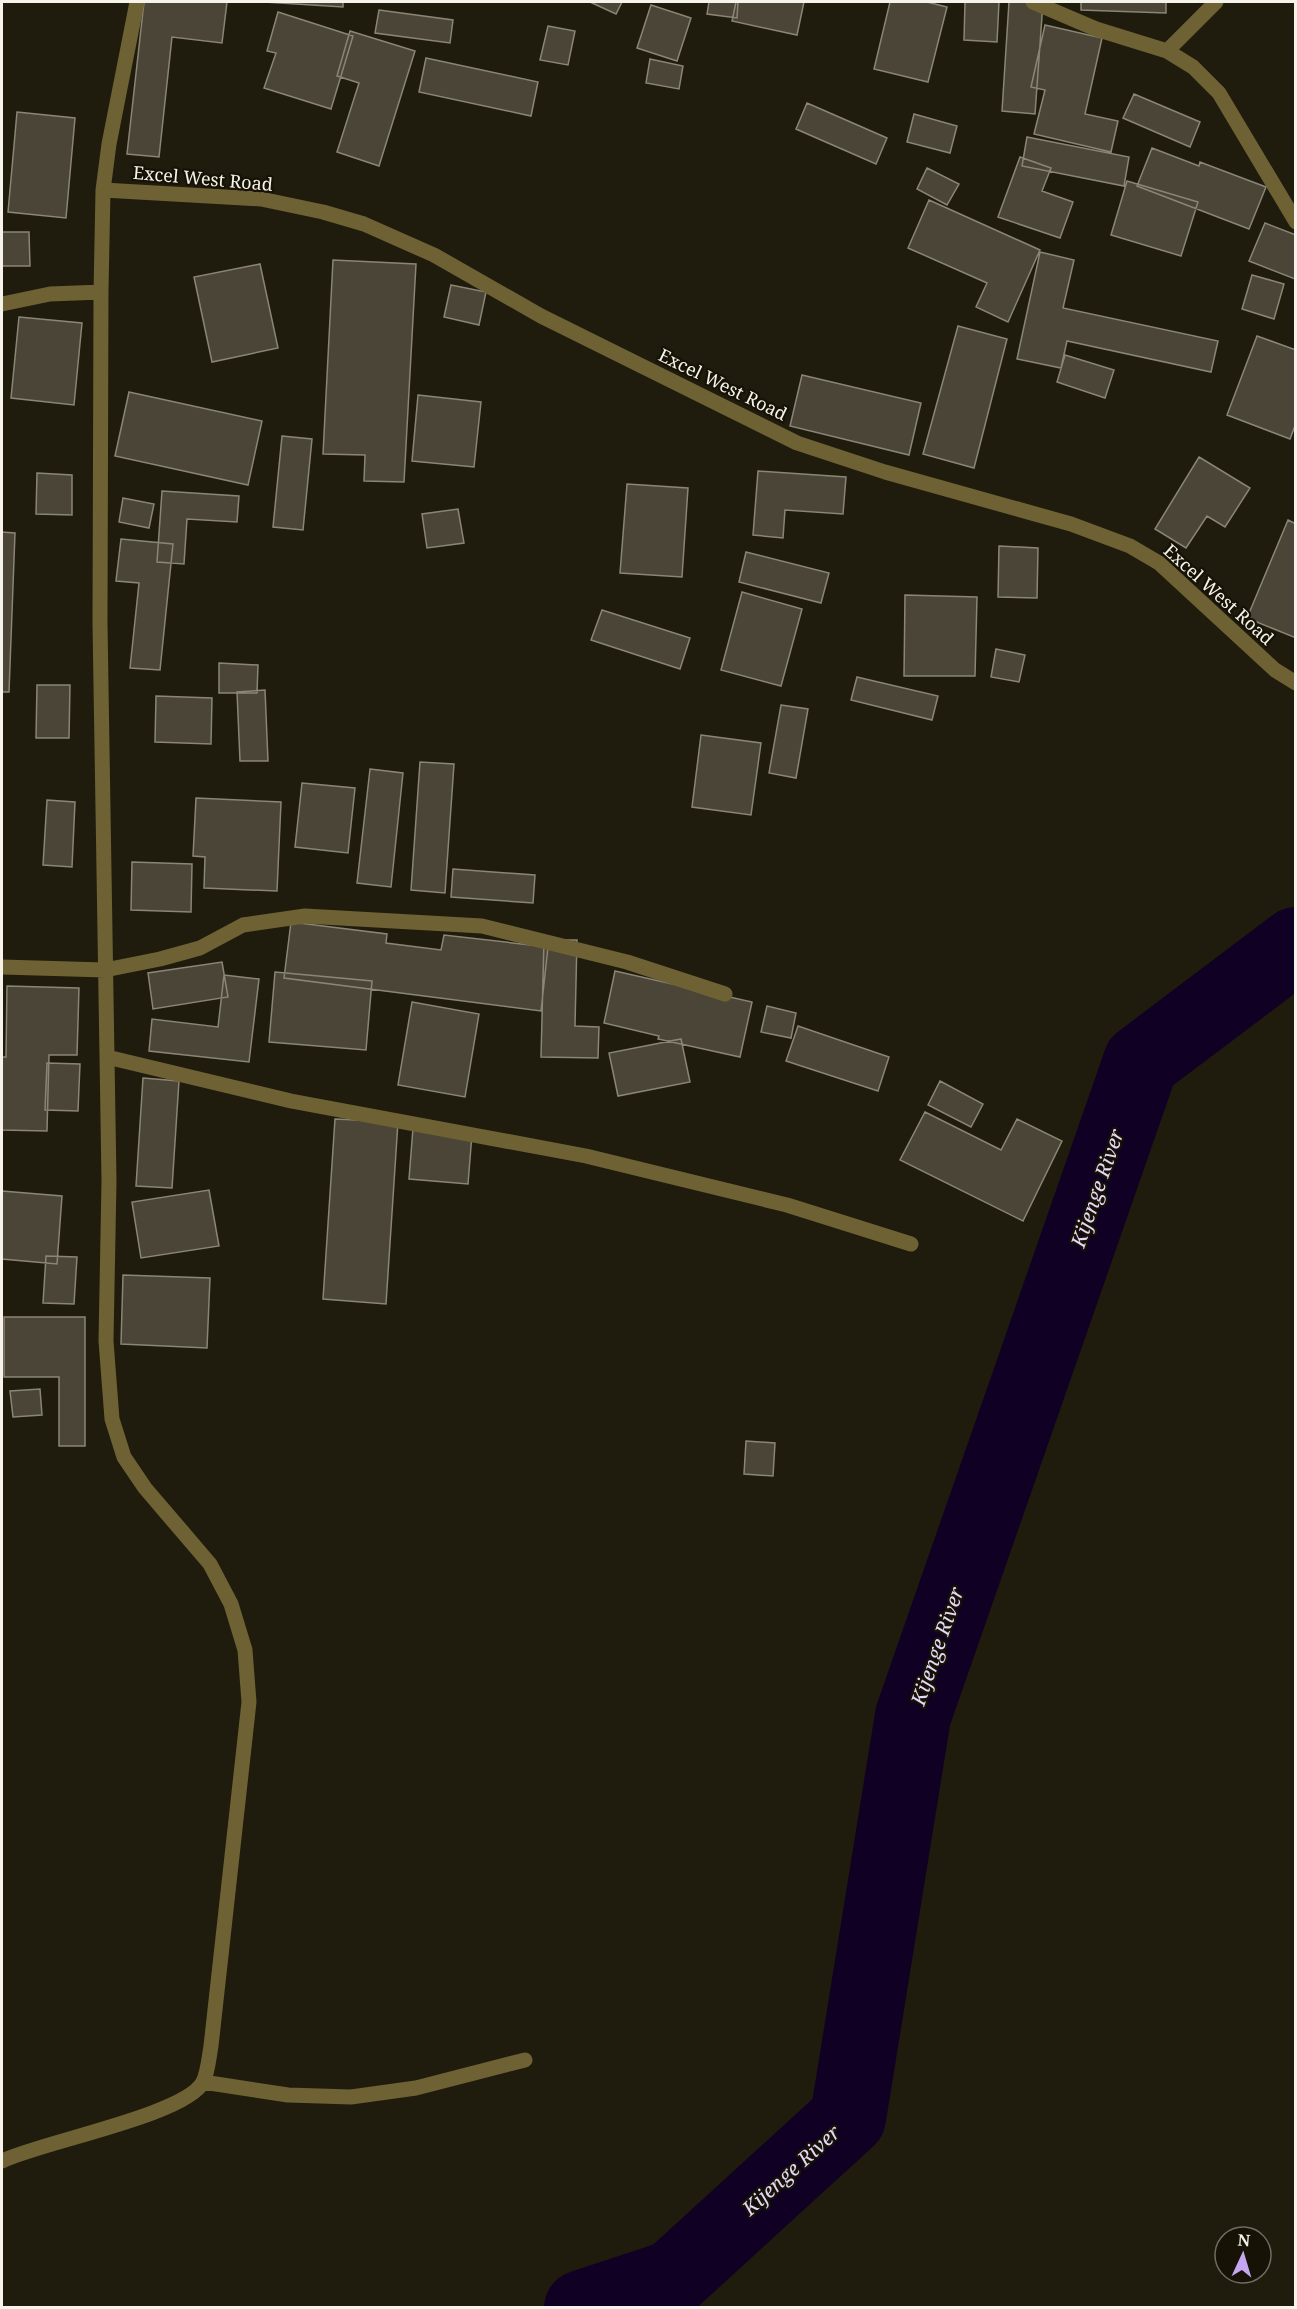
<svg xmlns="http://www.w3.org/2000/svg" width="1297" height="2309" font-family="'Noto Serif',serif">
	<rect width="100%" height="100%" fill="#1f1b0d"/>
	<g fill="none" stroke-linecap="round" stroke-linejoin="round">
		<path stroke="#100024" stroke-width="76" d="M582 2308 673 2278 848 2118 913 1716 1141 1062 1296 945"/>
	</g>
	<path fill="#4a4536" stroke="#8a8575" stroke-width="1.5" d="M144 2H227L222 43 172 37 159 157 127 154Z
		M264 2H343V7Z
		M590 2H622L616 14Z
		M709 2H738L737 18 707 14Z
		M736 2H804L797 35 732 21Z
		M890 2H927L947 7 928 82 874 69Z
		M965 2H999L997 42 964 40Z
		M1009 2H1043L1035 114 1002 111Z
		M1081 2H1166V13L1081 10Z
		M651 5 691 18 677 61 637 48Z
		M379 10 453 20 450 43 375 33Z
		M278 12 353 36 331 109 264 88 276 53 267 51Z
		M1045 25 1102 38 1085 114 1118 121 1111 152 1034 134 1045 90 1031 87Z
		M548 26 575 31 568 65 540 60Z
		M350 31 415 51 379 166 337 152 359 83 337 76Z
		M426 58 538 82 531 116 419 92Z
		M650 59 683 66 679 89 646 83Z
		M1134 94 1200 122 1190 147 1123 118Z
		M807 103 887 138 876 164 796 129Z
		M17 112 75 118 66 218 8 212Z
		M914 114 957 126 950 153 907 142Z
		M1027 137 1129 157 1124 186 1022 166Z
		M1152 148 1199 166 1200 162 1266 187 1249 229 1137 186Z
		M1020 157 1051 168 1042 191 1073 202 1060 238 998 217Z
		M927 168 959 184 947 205 917 189Z
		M1127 181 1198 202 1181 256 1111 235Z
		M929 200 1040 250 1008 322 976 307 987 283 908 248Z
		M1265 223 1296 235 1295 279 1249 261Z
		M2 232H29L30 266H2Z
		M1040 252 1074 260 1063 308 1218 341 1211 372 1067 341 1061 368 1017 359Z
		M333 260 416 264 404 482 364 481 365 455 323 454Z
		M260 264 278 348 212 362 194 277Z
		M1252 275 1284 284 1274 319 1242 309Z
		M451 285 486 292 479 325 444 317Z
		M19 317 82 323 74 405 11 398Z
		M958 326 1007 339 974 468 923 454Z
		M1257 336 1296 350V423L1290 439 1227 415Z
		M1065 355 1114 370 1105 398 1057 382Z
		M802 375 921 403 909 455 790 426Z
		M129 392 262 421 248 485 115 456Z
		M418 395 481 402 474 467 412 461Z
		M282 436 312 439 303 530 273 527Z
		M1199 457 1250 488 1225 527 1207 516 1186 548 1155 529Z
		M758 471 846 477 843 514 785 510 783 538 753 535Z
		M37 473 72 475V515L36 514Z
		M627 484 688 488 682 577 620 573Z
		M162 491 239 496 237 522 187 519 184 564 157 562Z
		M123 498 154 504 149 528 119 522Z
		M458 509 464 543 427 548 422 514Z
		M1288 520 1296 524V638L1247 618Z
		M2 532 15 533 9 692H2Z
		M121 539 173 544 160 670 130 668 139 583 116 581Z
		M999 546 1038 548 1037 598 998 597Z
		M746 552 829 573 821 603 739 582Z
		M742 592 802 609 781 686 721 670Z
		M905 595 977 597 975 676H904Z
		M602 610 690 638 680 669 591 640Z
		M996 649 1025 655 1019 682 991 677Z
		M219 663 258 665 257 693H219Z
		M857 677 938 696 932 720 851 700Z
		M37 685H70L69 738H36Z
		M265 690 268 761H240L237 692Z
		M156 696 212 698 211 744 155 742Z
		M781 705 808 709 796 778 769 773Z
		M701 735 761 743 751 815 692 807Z
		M420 762 454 764 445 893 411 890Z
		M370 769 403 773 391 887 357 883Z
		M302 783 355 788 348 853 295 847Z
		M196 798 281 802 277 891 204 888 205 857 193 856Z
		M47 800 75 802 72 867 43 865Z
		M132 862 192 864 191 912 131 910Z
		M453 869 535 875 533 903 451 897Z
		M291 922 387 934 386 943 441 950 444 935 548 947 541 1011 284 978Z
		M544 940H577L575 1026 599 1027 598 1058 541 1057Z
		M222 962 228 997 153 1009 148 973Z
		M615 971 752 1002 740 1057 658 1039 659 1036 604 1023Z
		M275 972 372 981 366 1050 269 1042Z
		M224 975 259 979 249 1062 149 1051 152 1019 218 1027Z
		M7 986 79 988 77 1055H49L47 1131 2 1130V1057H6Z
		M412 1002 479 1014 465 1097 398 1085Z
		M767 1006 796 1013 791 1038 761 1032Z
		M798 1026 889 1057 878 1091 786 1061Z
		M681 1039 690 1082 618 1096 609 1053Z
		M47 1063 80 1064 78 1111 45 1110Z
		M143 1078 179 1081 172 1188 136 1186Z
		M940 1081 983 1104 971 1127 928 1105Z
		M925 1112 1001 1150 1017 1119 1062 1141 1023 1221 900 1160Z
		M335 1119 398 1122 386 1304 323 1299Z
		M413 1128 472 1134 468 1184 409 1179Z
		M209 1190 219 1246 141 1258 132 1202Z
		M2 1191 62 1196 57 1264 2 1259Z
		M46 1256 77 1257 74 1304 43 1303Z
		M123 1275 210 1278 207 1348 121 1344Z
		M4 1317H85V1446H59V1377H4Z
		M40 1389 42 1415 13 1417 10 1391Z
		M746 1441 775 1443 773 1476 744 1474Z"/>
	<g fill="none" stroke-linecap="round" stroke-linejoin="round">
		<path stroke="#6e6133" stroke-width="15" d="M1033 2 1096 29 1167 51 1193 67 1219 93 1296 222
			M1167 51 1216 2
			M103 190 261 199 323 212 364 224 434 255 541 316 797 443 885 472 1071 524 1130 546 1159 563 1275 670 1296 683
			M2 304 50 294 101 292
			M2 967 105 970 160 959 200 948 243 925 305 916 482 926 627 962 725 994
			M107 1057 291 1101 586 1156 787 1205 911 1244
			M203 2082 288 2095 351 2097 416 2088 525 2060
			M2 2161C41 2142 186 2115 203 2082 208 2072 209 2057 211 2046L249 1702 245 1650 231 1604 210 1564 145 1488 124 1457 112 1419 106 1341 109 1181 100 623 101 292 103 190 109 144 137 2"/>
	</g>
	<g text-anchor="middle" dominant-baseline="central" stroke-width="4.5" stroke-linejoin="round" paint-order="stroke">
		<g font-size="18" fill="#f6f3ea" stroke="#161205">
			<text transform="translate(203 178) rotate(5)">Excel West Road</text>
			<text transform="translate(723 384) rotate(26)">Excel West Road</text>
			<text transform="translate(1219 594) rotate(42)">Excel West Road</text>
		</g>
		<g font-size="20" font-style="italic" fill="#e5d8f9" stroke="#161205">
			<text transform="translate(1097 1188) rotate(-71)">Kijenge River</text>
			<text transform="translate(937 1646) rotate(-71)">Kijenge River</text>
			<text transform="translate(791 2170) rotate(-42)">Kijenge River</text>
		</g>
	</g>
	<rect width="1297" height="2309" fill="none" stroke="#f6f3ea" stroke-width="6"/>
	<g transform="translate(1243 2255) rotate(4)"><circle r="28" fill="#161205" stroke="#706c61" stroke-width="1.5"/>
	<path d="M0-4.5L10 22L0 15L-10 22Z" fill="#c6a6f0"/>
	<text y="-9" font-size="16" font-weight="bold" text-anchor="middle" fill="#f6f3ea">N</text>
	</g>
</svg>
